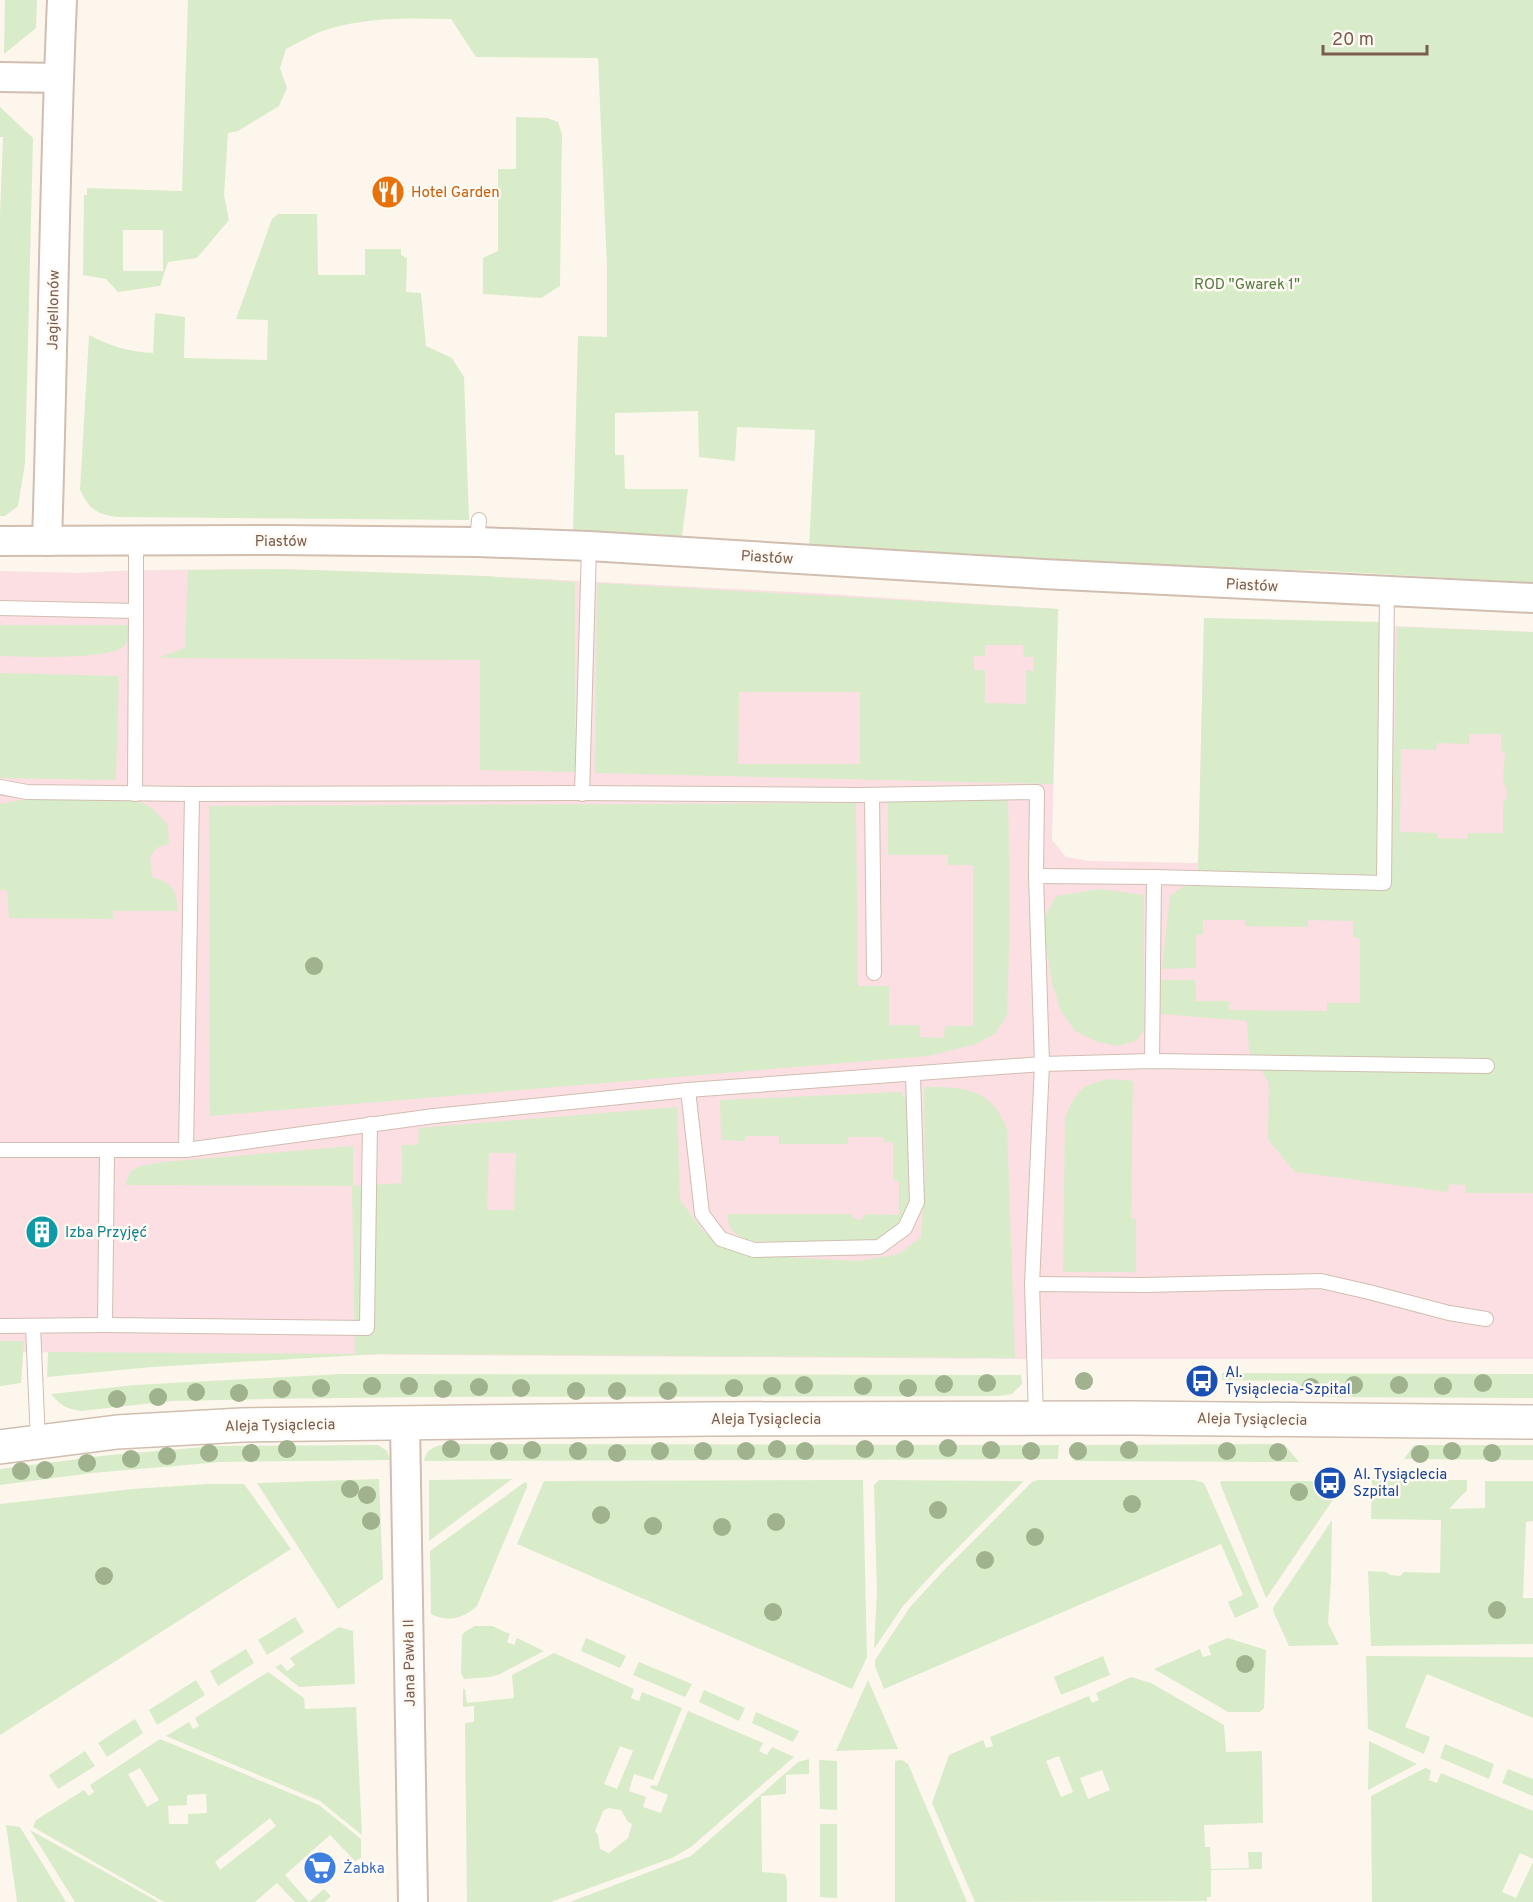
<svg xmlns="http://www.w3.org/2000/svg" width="1533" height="1902" font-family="Overpass,sans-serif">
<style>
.medical{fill:#fbdfe3}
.green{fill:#d8ecc9;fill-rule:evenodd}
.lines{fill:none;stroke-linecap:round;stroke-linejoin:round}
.service-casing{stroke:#d1beb0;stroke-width:16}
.minor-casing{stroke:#d1beb0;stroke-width:32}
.tertiary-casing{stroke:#d1beb0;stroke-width:36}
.service{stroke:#fff;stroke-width:14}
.minor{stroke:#fff;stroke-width:28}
.tertiary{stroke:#fff;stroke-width:33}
.tree{fill:#a0b28e}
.labels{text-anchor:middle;stroke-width:5;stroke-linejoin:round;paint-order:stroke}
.food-label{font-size:15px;fill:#c56008;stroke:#fffaf3;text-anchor:start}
.park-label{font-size:15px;fill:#537a41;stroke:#fffaf3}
.street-label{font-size:15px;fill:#7a5c4d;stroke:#fffaf3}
.culture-label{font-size:15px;fill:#0d838f;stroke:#fffaf3;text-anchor:start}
.transit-label{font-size:15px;fill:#164399;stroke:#fffaf3;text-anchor:start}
.shop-label{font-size:15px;fill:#366cbe;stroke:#fffaf3;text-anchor:start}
</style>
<rect width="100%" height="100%" fill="#fdf6ec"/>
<polygon class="medical" points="283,569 482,576 813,593 1058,609 1052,840 1066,857 1090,861 1198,863 1204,618 1533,632 1533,1359 1033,1359 0,1352 0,571 78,573 136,570"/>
<g class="green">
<polygon points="5,0 37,0 36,28 4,54"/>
<path d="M188 0H1533V583L1329 571 1043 562 809 547 815 430 737 427 735 461 699 457 698 411 615 413V455H624L625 489H688L682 536 573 530 578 336 607 337V267L598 58 476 57 451 19C411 18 367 17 329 29 314 33 300 42 286 49L280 68 287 88 279 106 238 131 228 133 224 195 229 220 197 258 168 262 160 286 118 292 106 279 83 275 84 195H87V188L182 191ZM123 230H163V271H123Z"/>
<polygon points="0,107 33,138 25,463 18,506 5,516 0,516 0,215 3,137 0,137"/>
<polygon points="516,117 547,118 558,122 562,134 560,286 541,298 483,294 483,258 498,251 498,169 516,169"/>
<path d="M278 214H317L318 275H365V249H401V255L407 258 406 292 421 293 426 346 452 358 464 377 469 520 117 517C96 514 90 510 80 490L89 335C110 346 129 352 153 353L155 313 185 317 184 358 267 360 268 320 236 319 272 219Z"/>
<polygon points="283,569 482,576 575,582 575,772 480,770 480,660 158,658 185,648 188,570"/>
<path d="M597 583 1058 609 1053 784 595 773ZM985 645H1023L1024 657H1034V671L1026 670V704L985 703V670H974V656H985ZM739 692H860V764H738Z"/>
<polygon points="1204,618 1383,622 1377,876 1198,872"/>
<path d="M0 625H126L130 628C129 634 129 641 124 646 111 660 21 657 0 656Z"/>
<path d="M1397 627 1533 632V1193H1466L1465 1185 1449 1184 1448 1192 1295 1172 1268 1140 1269 1083 1249 1051 1247 1021 1161 1014 1160 980H1195L1196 1001H1229V1010L1327 1011V1003H1360V938L1353 937V921L1308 920V927L1245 926V920H1203V934L1196 935V968L1162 969 1170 896 1185 885 1391 888ZM1469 734H1501V751L1505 752 1503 782 1507 790V797L1503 803V833H1468L1467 839 1438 838V833L1400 832 1401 749 1436 750 1437 743 1469 744Z"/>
<polygon points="0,673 119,676 116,780 0,778"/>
<path d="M21 800H137L153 809 168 825 169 844 158 847 150 856 152 877C174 884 176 889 178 911H113V919L9 918 7 891 0 889V804Z"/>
<polygon points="888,800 1008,800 1010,912 1007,1015 995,1034 976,1044 928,1056 210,1116 209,806 856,803 858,986 889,986 889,1025 920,1025 920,1037 944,1038 945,1026 973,1026 973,865 948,865 948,855 888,855"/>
<polygon points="1100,889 1144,895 1144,1030 1136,1041 1117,1046 1098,1042 1075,1031 1061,1011 1052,983 1042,922 1056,896"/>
<path d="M1109 1079 1133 1081 1131 1219H1136V1272H1063L1065 1118C1077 1090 1079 1086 1109 1079Z"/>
<path d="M924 1087C964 1087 992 1088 1007 1129L1015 1358 379 1354 152 1367 47 1377 48 1352 355 1354 352 1186 125 1185 131 1171 141 1166 163 1162 353 1146V1186L402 1183V1145H418L419 1128 677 1107 680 1200 704 1232 746 1255 858 1261 899 1254 921 1237 925 1174ZM489 1153H516L514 1210H487Z"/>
<path d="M901 1092 907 1101 909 1207 903 1220 877 1243 748 1241C734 1233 729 1231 727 1214H850C855 1222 862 1222 866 1214L899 1215V1181H893V1142H884V1137H848V1144H779V1136H745V1141L721 1140 720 1100Z"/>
<polygon points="0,1341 24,1341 21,1383 0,1386"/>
<polygon points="1222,1373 1533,1374 1533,1398 1313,1397 1295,1381 1222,1380"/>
<path d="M341 1374 1021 1375 1022 1384 1012 1394 999 1396 418 1397 268 1399 172 1401 81 1411C65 1408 61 1406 51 1394L135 1385Z"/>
<path d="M445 1444 1059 1445 1058 1459 424 1461C425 1450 435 1446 445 1444Z"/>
<polygon points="1284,1444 1299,1462 1074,1461 1075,1445"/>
<polygon points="378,1445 387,1451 390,1460 221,1462 92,1473 0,1485 0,1469 110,1455 215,1446"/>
<polygon points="1414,1445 1533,1445 1533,1460 1404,1459"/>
<polygon points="379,1479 383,1579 338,1609 257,1483"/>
<polygon points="512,1479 429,1541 429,1480"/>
<polygon points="1347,1479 1267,1597 1266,1598 1220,1483 1221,1481 1321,1481 1322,1490 1339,1489 1339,1480"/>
<polygon points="863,1480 867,1657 852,1689 517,1544 544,1481"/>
<polygon points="879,1480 1024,1481 936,1570 903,1606 874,1649 877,1592 874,1485"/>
<polygon points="1038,1480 1194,1480 1204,1483 1259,1607 1235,1618 1228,1602 1243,1595 1221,1544 884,1689 875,1666 875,1660 910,1607 945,1569 1032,1482"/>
<polygon points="1372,1480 1467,1480 1467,1490 1449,1509 1485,1508 1485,1481 1533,1481 1533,1521 1526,1522 1523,1598 1533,1598 1533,1644 1371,1646 1368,1571 1386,1572 1390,1575 1400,1576 1404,1572 1440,1573 1441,1520 1371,1519"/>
<path d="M525 1482 527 1483V1487L477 1606C464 1618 447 1623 431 1614L430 1551Z"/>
<polygon points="208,1484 244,1484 291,1549 0,1735 0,1504 132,1489"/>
<polygon points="1332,1520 1331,1581 1328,1623 1339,1645 1289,1646 1274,1613 1273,1608"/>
<polygon points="295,1617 304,1632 267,1655 258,1640"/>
<polygon points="475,1626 492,1626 510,1634 507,1642 514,1645 517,1638 544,1651 500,1674 490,1677 464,1679 461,1673 462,1635 466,1631"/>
<polygon points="339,1627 353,1631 355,1684 299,1687 275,1667 281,1664 287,1671 295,1665 290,1658"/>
<polygon points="586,1638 626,1656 620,1668 581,1651"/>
<polygon points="1228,1638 1266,1650 1264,1708 1260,1712 1228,1712 1154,1669 1200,1649 1203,1657 1211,1655 1208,1646"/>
<polygon points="246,1649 254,1663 218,1686 210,1671"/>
<path d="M554 1653 634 1689 631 1698 639 1701 642 1692 682 1708 653 1780 634 1774 629 1791 646 1797 643 1807 661 1813 668 1795 650 1788 651 1785 657 1786 688 1711 763 1743 759 1751 767 1755 772 1747 794 1757 691 1847 672 1858 551 1902H467L465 1723 474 1722V1706L463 1707V1689H465L467 1703 514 1698 512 1675ZM620 1746 633 1751 617 1789 604 1784ZM608 1808 621 1810 628 1822 632 1824 628 1838 609 1853 600 1849 598 1835 595 1831 603 1811Z"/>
<polygon points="1103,1656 1110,1675 1061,1695 1054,1677"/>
<polygon points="1366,1656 1533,1657 1533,1718 1427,1674 1405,1727 1430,1737 1424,1754 1368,1729"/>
<polygon points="639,1662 692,1684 685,1697 633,1675"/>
<polygon points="268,1672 304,1698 305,1709 356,1707 362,1835 320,1801 166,1736 189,1722 193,1729 199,1726 195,1718"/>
<path d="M1131 1677 1151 1683 1224 1725 1226 1752 1262 1751 1263 1823 1204 1825 1205 1847H1210L1211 1869 1249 1868 1248 1852H1262V1869L1211 1870V1897H1207V1901L975 1902 932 1803 949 1755 983 1740 986 1748 993 1746 990 1737 1089 1696 1092 1703 1099 1700 1096 1693ZM1059 1756 1073 1792 1061 1797 1046 1761ZM1102 1770 1110 1790 1088 1799 1080 1778Z"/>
<polygon points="196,1680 205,1695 157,1725 149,1710"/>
<polygon points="868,1680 898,1749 836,1751"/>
<polygon points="704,1690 745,1708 739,1721 699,1702"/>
<polygon points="756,1712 799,1731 793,1742 752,1723"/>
<polygon points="135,1719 143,1733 107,1757 98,1743"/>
<path d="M160 1739 319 1805 361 1839V1858L355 1861 330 1835 285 1875 309 1902 324 1889 331 1896 325 1902H295L277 1883 255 1902H164L33 1827 36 1820 84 1790 89 1796 94 1792 90 1785ZM140 1768 159 1800 147 1807 128 1774ZM206 1794 207 1813 188 1814V1824H169L168 1806 187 1805V1795ZM270 1818 276 1826 220 1870 215 1862Z"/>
<polygon points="1369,1741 1417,1764 1368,1790"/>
<polygon points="1445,1744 1494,1764 1489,1779 1440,1758"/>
<polygon points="85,1751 95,1766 58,1789 49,1775"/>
<polygon points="809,1759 809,1774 786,1775 786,1794 761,1796 762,1872 785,1874 787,1881 787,1902 570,1902 691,1856 798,1762"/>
<polygon points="819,1760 837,1761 837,1810 820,1809"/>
<polygon points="902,1760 908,1764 967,1902 895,1902 895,1761"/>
<polygon points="1425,1768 1431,1770 1429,1780 1437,1783 1441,1773 1533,1811 1533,1859 1520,1853 1502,1892 1516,1898 1533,1862 1533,1902 1372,1902 1371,1796"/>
<polygon points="1508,1769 1533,1779 1533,1796 1502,1783"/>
<polygon points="820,1824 837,1824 837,1898 820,1897"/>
<polygon points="6,1825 20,1827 66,1902 17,1902"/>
<polygon points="30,1830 159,1902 75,1902"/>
</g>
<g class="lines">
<g class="service-casing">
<g id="service">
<polyline points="136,541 136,611"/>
<polyline points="477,542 479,520"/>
<polyline points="0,608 136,611 135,794"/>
<polyline points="0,787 27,792 192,794 574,793 860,795 1037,792 1036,876 1042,1064 1152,1061 1487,1066"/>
<polyline points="582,794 589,546"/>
<polyline points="872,795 874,973"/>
<polyline points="1036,876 1154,877 1384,883 1387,591"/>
<polyline points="1152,1061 1154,877"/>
<polyline points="688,1090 702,1214 721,1239 754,1250 879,1247 905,1228 917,1202 913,1075"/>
<polyline points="0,1150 186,1150 434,1116 688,1090 1042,1064 1032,1284 1036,1418"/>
<polyline points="186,1150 192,794"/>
<polyline points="1032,1284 1145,1285 1321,1281 1369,1292 1449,1313 1486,1319"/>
<polyline points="105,1325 107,1151"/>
<polyline points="0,1326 105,1325 367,1328 370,1124"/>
<polyline points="33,1326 38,1441"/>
</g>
</g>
<g class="minor-casing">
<g id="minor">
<polyline points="0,77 59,78"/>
<polyline points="0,541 274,540 477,542 589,546 1043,574 1533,598"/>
<path d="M47 541C53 361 54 180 62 0"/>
<polyline points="405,1423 413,1902"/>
</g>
</g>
<g class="tertiary-casing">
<polyline id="tertiary" points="0,1447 117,1432 242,1425 709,1419 1133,1418 1533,1422"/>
</g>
<use href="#service" class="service"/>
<use href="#minor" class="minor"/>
<use href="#tertiary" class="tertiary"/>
</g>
<g class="tree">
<circle cx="314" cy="966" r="9"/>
<circle cx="1084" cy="1381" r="9"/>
<circle cx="987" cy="1383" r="9"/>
<circle cx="1483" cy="1383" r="9"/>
<circle cx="944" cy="1384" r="9"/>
<circle cx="804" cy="1385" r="9"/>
<circle cx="1354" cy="1385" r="9"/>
<circle cx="1399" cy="1385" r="9"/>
<circle cx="372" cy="1386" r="9"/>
<circle cx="409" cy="1386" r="9"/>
<circle cx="772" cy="1386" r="9"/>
<circle cx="863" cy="1386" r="9"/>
<circle cx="1443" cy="1386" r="9"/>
<circle cx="479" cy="1387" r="9"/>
<circle cx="1311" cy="1387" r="9"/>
<circle cx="321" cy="1388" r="9"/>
<circle cx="521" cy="1388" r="9"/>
<circle cx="734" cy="1388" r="9"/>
<circle cx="908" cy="1388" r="9"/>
<circle cx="282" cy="1389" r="9"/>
<circle cx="443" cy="1389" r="9"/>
<circle cx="576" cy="1391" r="9"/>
<circle cx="617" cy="1391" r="9"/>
<circle cx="668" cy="1391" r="9"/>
<circle cx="196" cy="1392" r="9"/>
<circle cx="239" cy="1393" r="9"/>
<circle cx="158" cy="1397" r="9"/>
<circle cx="117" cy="1399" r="9"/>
<circle cx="948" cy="1448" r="9"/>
<circle cx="287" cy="1449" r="9"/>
<circle cx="451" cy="1449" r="9"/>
<circle cx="777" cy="1449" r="9"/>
<circle cx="865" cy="1449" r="9"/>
<circle cx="905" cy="1449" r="9"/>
<circle cx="532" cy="1450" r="9"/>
<circle cx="991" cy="1450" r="9"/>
<circle cx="1129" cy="1450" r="9"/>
<circle cx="499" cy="1451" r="9"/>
<circle cx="578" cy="1451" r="9"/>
<circle cx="660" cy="1451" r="9"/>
<circle cx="703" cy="1451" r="9"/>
<circle cx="746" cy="1451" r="9"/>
<circle cx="805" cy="1451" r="9"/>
<circle cx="1031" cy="1451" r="9"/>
<circle cx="1078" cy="1451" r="9"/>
<circle cx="1227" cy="1451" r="9"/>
<circle cx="1452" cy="1451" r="9"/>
<circle cx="1278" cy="1452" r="9"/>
<circle cx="209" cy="1453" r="9"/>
<circle cx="251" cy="1453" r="9"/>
<circle cx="617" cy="1453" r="9"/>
<circle cx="1492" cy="1453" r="9"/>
<circle cx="1420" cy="1454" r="9"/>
<circle cx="167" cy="1456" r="9"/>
<circle cx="131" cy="1459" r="9"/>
<circle cx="87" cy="1463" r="9"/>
<circle cx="45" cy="1470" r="9"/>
<circle cx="21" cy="1471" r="9"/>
<circle cx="350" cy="1489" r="9"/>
<circle cx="1299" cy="1492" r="9"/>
<circle cx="367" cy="1495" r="9"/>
<circle cx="1132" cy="1504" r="9"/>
<circle cx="938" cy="1510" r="9"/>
<circle cx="601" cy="1515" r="9"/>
<circle cx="371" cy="1521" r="9"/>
<circle cx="776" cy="1522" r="9"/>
<circle cx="653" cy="1526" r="9"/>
<circle cx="722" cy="1527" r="9"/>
<circle cx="1035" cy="1537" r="9"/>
<circle cx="985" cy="1560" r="9"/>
<circle cx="104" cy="1576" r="9"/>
<circle cx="1497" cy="1610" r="9"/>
<circle cx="773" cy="1612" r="9"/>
<circle cx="1245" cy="1664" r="9"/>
</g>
<defs>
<g id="restaurant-disc" transform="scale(1.725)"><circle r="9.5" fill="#e8710a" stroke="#fffaf3"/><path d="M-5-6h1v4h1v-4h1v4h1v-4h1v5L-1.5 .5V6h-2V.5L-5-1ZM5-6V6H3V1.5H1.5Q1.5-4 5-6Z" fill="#fff"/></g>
<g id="building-disc" transform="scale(1.725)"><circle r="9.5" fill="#0f9aa8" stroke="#fffaf3"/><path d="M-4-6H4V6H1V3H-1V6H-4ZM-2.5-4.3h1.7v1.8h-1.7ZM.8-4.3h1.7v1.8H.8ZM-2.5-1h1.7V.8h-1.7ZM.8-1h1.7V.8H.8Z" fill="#fff"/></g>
<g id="bus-disc" transform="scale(1.725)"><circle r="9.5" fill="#1a4fb4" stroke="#fffaf3"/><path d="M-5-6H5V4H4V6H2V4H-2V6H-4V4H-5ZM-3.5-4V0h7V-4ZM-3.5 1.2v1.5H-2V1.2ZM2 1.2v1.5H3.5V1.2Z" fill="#fff"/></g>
<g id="supermarket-disc" transform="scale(1.725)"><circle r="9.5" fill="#3f7fe0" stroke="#fffaf3"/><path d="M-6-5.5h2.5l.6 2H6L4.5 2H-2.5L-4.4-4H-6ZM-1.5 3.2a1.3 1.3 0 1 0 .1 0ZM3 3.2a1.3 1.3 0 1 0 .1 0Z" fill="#fff"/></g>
</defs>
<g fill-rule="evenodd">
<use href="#restaurant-disc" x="388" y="192"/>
<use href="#building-disc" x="42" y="1232"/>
<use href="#bus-disc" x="1202" y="1381"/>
<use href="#bus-disc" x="1330" y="1483"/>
<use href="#supermarket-disc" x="320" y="1868"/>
</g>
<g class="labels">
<g class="food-label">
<text x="411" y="197">Hotel Garden</text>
</g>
<g class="park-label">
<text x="1247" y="289">ROD "Gwarek 1"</text>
</g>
<g class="street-label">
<text transform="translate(53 310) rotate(-89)" y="5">Jagiellonów</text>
<text x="281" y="546">Piastów</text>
<text transform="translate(767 557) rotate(4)" y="5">Piastów</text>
<text transform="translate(1252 585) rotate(3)" y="5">Piastów</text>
<text x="766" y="1424">Aleja Tysiąclecia</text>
<text transform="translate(1252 1419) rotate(1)" y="5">Aleja Tysiąclecia</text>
<text transform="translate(280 1425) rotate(-1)" y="5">Aleja Tysiąclecia</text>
<text transform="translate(409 1663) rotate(-91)" y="5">Jana Pawła II</text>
</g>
<g class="culture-label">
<text x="65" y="1237">Izba Przyjęć</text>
</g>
<g class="transit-label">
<text x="1225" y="1377">Al.<tspan x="1225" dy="17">Tysiąclecia-Szpital</tspan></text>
<text x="1353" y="1479">Al. Tysiąclecia<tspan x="1353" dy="17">Szpital</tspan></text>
</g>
<g class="shop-label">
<text x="343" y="1873">Żabka</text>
</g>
</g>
<path d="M1323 45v9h104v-9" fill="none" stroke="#7a5c4d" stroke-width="3"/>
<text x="1332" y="45" font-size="18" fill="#7a5c4d" stroke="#fffaf3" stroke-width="4.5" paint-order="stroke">20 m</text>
</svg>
